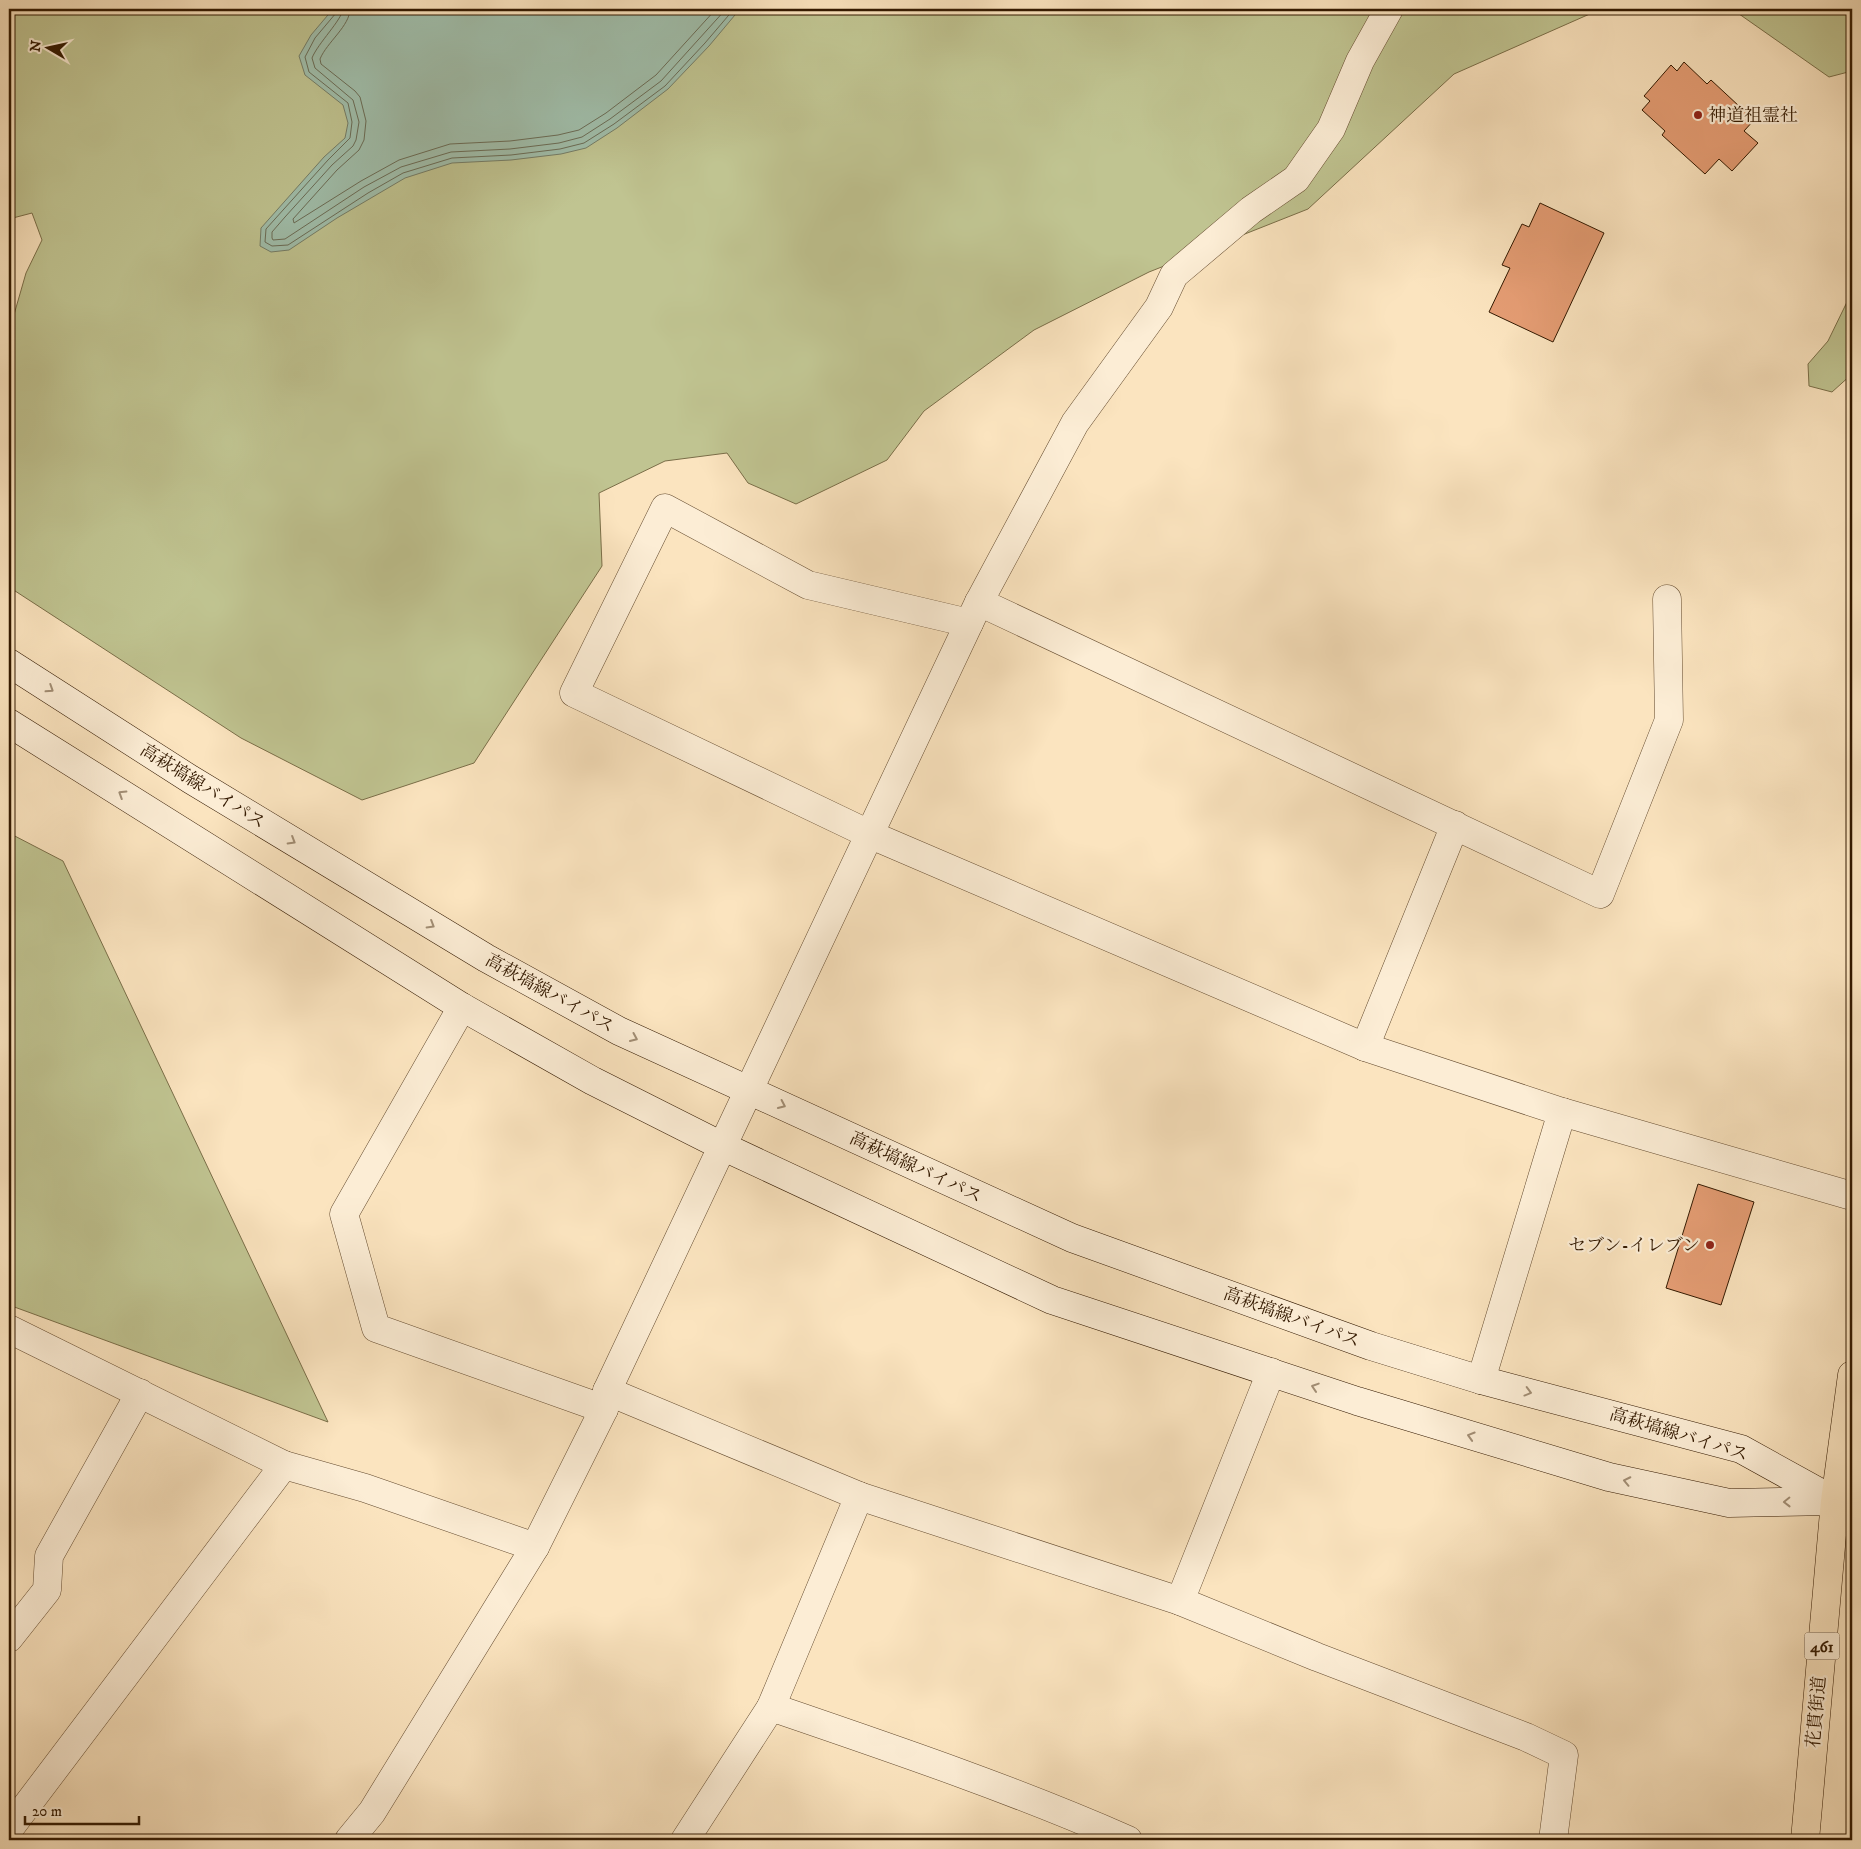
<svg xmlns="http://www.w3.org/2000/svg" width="1861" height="1849" font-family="'IM FELL DW Pica','Noto Serif JP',serif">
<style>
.green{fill:#c0c491;stroke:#7a6e48}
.water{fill:#a0bfac;stroke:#747d67}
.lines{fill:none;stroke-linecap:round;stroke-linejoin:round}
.shore{stroke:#6a6c56;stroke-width:1}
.building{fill:#e59d74;stroke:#331900}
.street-casing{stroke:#654c30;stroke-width:29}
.secondary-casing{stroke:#331900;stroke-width:29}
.highway-casing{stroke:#331900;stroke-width:29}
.street{stroke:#fcedd5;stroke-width:28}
.secondary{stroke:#fcedd5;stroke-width:28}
.highway{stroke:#fbe4bf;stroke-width:28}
.oneway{stroke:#a28e75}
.poi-dot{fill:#8f2418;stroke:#fcedd5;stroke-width:2}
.labels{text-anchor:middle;stroke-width:4.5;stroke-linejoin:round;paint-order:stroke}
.shield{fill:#fcedd5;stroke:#6f5940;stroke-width:1}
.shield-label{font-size:16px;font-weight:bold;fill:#331900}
.poi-label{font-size:18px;fill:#331900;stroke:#fcedd5;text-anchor:start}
.street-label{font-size:18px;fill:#331900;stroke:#fcedd5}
</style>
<rect width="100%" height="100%" fill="#fbe4bf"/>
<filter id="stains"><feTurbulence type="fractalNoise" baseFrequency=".004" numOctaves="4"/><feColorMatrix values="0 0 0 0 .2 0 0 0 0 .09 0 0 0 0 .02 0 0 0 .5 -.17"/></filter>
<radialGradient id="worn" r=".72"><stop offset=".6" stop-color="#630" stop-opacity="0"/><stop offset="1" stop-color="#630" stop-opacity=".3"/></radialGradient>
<g class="green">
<polygon points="9,9 1601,9 1454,74 1308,209 1149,272 1034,330 924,411 887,460 796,504 748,483 727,453 665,461 599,493 602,566 474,763 362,800 241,738 9,587 9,332 26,273 42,240 32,213 9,219"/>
<polygon points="1732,9 1852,9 1852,71 1829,77"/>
<polygon points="1852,299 1852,374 1832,392 1809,386 1808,364 1828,341 1847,302"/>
<polygon points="9,833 63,861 328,1422 9,1305"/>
</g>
<polygon class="water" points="333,9 740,9 709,46 668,89 617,128 586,148 561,154 511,160 452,163 405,178 337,218 289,250 271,252 260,246 261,228 324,157 345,138 348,123 343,105 305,75 299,56 311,35"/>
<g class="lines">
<g class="shore">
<polyline points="337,9 336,13 315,38 305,57 309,72 348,103 352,122 350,138 328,160 266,229 265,242 272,246 288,245 368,193 403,173 452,158 511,155 560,149 584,143 614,124 665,86 705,43 734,9"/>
<path d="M343 9C342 20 318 43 312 58L315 68 353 100 359 122 356 140 353 146 332 165 285 217 272 232V238L273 240 285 239 364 187 401 167 451 152 510 149 559 143 582 137 610 119 661 81 726 9"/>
<path d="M350 9C350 26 327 42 320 59L321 64 355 91 360 97 366 121 364 140 359 150 337 170 293 219 294 223 361 181 399 160 450 144 510 141 558 135 579 130 606 113 656 75 716 9"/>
</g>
</g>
<g class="building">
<polygon points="1684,62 1707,84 1711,80 1754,120 1744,131 1758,143 1732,171 1719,159 1705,174 1662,135 1665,131 1642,110 1650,101 1644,96 1671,65 1677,71"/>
<polygon points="1540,203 1604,233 1553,342 1489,312 1510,268 1502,265 1522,224 1529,227"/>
<polygon points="1698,1184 1754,1202 1721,1305 1666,1288"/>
</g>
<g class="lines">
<g class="street-casing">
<g id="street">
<polyline points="979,602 1600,894 1669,720 1667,599"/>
<polyline points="969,623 808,585 665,508 574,693 871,835 1365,1047 1562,1112 1852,1196"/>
<polyline points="462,1007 344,1214 376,1328 604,1409"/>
<polyline points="1365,1047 1455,825"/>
<polyline points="9,1329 284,1465"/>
<polyline points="1481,1380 1562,1112"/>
<polyline points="607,1391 859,1496 1180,1601 1317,1657 1526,1737 1564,1755 1553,1840"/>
<polyline points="1180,1601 1271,1372"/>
<polyline points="9,1638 47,1590 49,1556 140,1393"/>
<polyline points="771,1707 859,1496"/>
<polyline points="9,1829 284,1465 365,1488 535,1547"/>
<polyline points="349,1840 372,1812 535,1547 604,1409 607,1391 979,602 1075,423 1159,307 1174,275 1251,210 1296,179 1331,129 1360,61 1389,9"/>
<path d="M685 1840 771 1707C891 1748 1012 1789 1128 1840"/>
</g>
</g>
<g class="secondary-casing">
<g id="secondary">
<polyline points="9,663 190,779 486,958 619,1031 1072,1238 1371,1346 1481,1380 1741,1449 1835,1501"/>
<polyline points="9,723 462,1007 593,1081 722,1146 1052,1300 1357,1401 1609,1477 1729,1503 1834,1501"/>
</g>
</g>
<g class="highway-casing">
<polyline id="highway" points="1805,1840 1835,1501 1852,1375"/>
</g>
<use href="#street" class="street"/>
<use href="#secondary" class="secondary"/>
<use href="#highway" class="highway"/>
</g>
<defs><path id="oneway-chevron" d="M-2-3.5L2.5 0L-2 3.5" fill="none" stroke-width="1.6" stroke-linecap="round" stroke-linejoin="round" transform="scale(1.25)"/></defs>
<g class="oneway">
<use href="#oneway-chevron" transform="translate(50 689) rotate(33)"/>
<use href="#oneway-chevron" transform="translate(122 794) rotate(-148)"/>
<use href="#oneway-chevron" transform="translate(292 841) rotate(31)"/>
<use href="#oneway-chevron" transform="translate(431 925) rotate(31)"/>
<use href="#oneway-chevron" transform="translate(634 1038) rotate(24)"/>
<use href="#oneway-chevron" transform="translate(782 1105) rotate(25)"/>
<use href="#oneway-chevron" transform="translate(1315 1387) rotate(-162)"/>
<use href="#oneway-chevron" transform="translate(1528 1392) rotate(15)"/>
<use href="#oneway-chevron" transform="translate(1471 1436) rotate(-163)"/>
<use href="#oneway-chevron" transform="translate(1627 1481) rotate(-168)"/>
<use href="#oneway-chevron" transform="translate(1787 1502) rotate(179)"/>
</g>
<g class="poi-dot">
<circle cx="1698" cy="115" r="5"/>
<circle cx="1710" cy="1245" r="5"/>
</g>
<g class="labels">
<rect class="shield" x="1804.5" y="1632.5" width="35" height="27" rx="4"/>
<g class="shield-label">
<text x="1822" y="1652">461</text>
</g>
<g class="poi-label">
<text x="1708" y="121">神道祖霊社</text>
<text x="1700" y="1251" text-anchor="end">セブン-イレブン</text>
</g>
<g class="street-label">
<text transform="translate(203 786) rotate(32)" y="6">高萩塙線バイパス</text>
<text transform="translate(550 993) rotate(29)" y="6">高萩塙線バイパス</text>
<text transform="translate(916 1167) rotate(25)" y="6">高萩塙線バイパス</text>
<text transform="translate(1292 1317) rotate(20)" y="6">高萩塙線バイパス</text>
<text transform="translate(1679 1434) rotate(17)" y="6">高萩塙線バイパス</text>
<text transform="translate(1816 1712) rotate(-85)" y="6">花貫街道</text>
</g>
</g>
<rect width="1861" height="1849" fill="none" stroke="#fbe4bf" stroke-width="30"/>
<rect x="10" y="10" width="1841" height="1829" fill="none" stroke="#331900" stroke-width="2.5"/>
<rect x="15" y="15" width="1831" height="1819" fill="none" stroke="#331900"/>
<g transform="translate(48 48) rotate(279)" stroke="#fcedd5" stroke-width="4" paint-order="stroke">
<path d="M0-4L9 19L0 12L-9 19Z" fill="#331900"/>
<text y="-8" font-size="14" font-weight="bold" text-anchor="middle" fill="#331900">N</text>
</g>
<path d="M25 1816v8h114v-8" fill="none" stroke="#331900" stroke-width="2.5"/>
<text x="32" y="1816" font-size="15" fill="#331900" stroke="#fcedd5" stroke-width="4" paint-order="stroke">20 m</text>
<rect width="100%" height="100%" filter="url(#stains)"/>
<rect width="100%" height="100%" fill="url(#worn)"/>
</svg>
